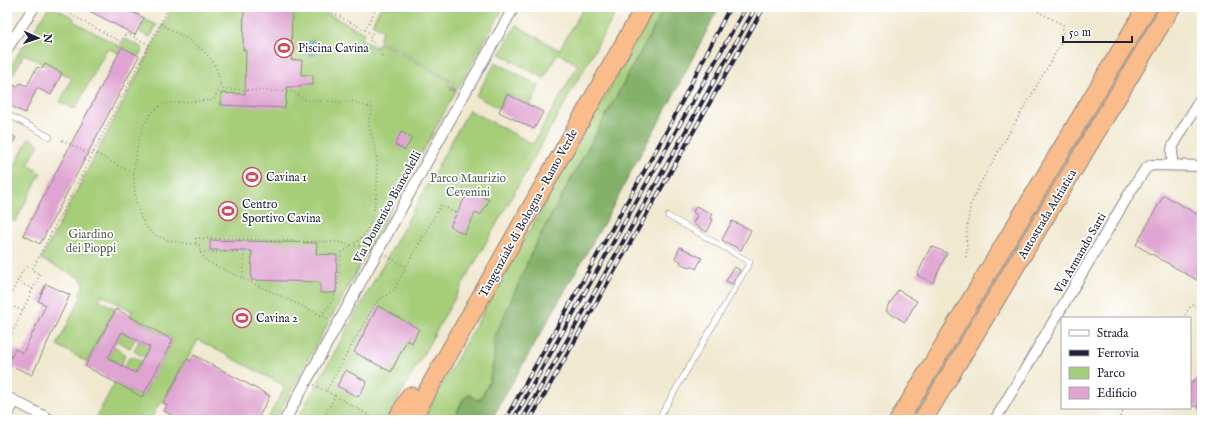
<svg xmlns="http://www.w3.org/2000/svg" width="1209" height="427" font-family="'IM FELL English',serif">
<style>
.green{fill:#a6ce79;stroke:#64785a}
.forest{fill:#84b169;stroke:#536a52}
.water{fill:#69bbe4;stroke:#466e90}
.building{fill:#dfa4d2;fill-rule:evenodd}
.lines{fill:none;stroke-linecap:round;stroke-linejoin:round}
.lane-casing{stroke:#898585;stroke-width:6}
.street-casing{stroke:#898585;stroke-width:12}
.highway-casing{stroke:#898585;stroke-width:20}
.path{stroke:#898585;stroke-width:1.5;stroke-dasharray:1 3;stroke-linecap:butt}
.lane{stroke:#fff;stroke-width:5}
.street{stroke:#fff;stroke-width:10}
.highway{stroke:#f9bc8a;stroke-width:18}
.rail-casing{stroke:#22223b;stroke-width:4}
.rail{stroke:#fff;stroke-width:2.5;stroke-dasharray:8;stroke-linecap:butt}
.labels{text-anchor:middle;stroke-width:3.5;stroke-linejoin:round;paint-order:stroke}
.poi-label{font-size:12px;fill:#22223b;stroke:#fff;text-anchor:start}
.park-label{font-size:12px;fill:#505e51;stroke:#fff}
.street-label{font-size:12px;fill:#22223b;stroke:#fff}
</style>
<rect width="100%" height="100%" fill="#fff"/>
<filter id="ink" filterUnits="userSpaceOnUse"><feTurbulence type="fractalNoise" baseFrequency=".025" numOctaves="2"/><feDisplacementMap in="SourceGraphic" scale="8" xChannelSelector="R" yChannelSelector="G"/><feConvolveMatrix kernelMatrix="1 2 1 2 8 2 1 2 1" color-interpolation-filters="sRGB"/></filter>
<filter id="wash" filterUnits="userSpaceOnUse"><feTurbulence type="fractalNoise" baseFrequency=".012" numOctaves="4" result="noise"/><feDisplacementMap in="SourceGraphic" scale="16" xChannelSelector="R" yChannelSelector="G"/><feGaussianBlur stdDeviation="0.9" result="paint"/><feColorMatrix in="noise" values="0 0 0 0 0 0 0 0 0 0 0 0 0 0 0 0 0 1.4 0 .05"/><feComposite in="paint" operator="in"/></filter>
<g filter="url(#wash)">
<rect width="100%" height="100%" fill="#f0e8cf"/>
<g class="green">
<polygon points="49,7 53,7 74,18 73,21 121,47 125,39 143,48 139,56 122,48 118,53 110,49 107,49 75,109 60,102 72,78 24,54 13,75 7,71"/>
<polygon points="123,7 141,7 137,14"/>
<path d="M173 7H315L364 33 361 39 376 48 380 42 451 82 449 87 456 91 275 420H267L284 389 283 385 198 340 163 403 160 402 150 420H95L115 382 142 397 173 340 130 316 132 311 102 295 99 300 116 309 87 362 57 345 81 297 79 295C82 289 86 284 80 278L41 259Z"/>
<polygon points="381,7 504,7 457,90 451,87 454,82 379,39 383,30 372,24"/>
<polygon points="579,7 619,7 386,420 297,420 469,110 533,144 578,65 558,53 544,78 500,54 516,25 559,50 583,9"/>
<polygon points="656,7 665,7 535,245 495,339 494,360 489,382 480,400 463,398 456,415 452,420 422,420"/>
<polygon points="146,20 157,25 150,37 141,33 140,31"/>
<polygon points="496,62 539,86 530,106 507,94 500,109 476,96"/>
<polygon points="29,138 39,144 28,165 41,173 15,222 7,218 7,181"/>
<polygon points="122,332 135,339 130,348 117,341"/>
<polygon points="139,341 150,347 144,357 134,351"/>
<polygon points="114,346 124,353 124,358 121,365 108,358"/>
<polygon points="133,357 142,361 135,373 124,367 129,358"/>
</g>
<path class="forest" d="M665 7H719L670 102 635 164 610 212 491 420H452C459 412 460 401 469 394L477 400H480L489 382 494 360V339L535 245Z"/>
<circle class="water" cx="312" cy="48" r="7"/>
<g id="blocks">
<g class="building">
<polygon points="82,7 123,7 144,18 135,35"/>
<polygon points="244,7 292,7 291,60 302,60 301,75 313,75 313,85 301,85 301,87 287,87 285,108 221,105 221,93 245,94 246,50 243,50"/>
<polygon points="122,47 139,56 40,244 23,235"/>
<polygon points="45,64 62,73 51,95 37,88 25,113 7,104 7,95 12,85 18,87 20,83 27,86 37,67 42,69"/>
<polygon points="507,94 543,112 534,129 499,112"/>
<polygon points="7,132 16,138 7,151"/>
<polygon points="401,132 412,138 405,150 395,145"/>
<polygon points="469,190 489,200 481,215 476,212 464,234 450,226"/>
<polygon points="1164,195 1202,217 1202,283 1136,245"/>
<polygon points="696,206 712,214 710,219 713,220 707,232 693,224 697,215 693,212"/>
<polygon points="732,221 751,230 741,250 722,240"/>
<polygon points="210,240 317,243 316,254 337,255 336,293 320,293 320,283 317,282 251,280 252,251 210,250"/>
<polygon points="931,246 947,253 933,283 917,275"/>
<polygon points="680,247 702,258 696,269 691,266 690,268 680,263 681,261 675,258"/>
<polygon points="734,267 740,270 732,284 726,281"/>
<polygon points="46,284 70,295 32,375 8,364 15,349 23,353 46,305 38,301"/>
<polygon points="898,290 917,301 905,322 886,311"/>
<polygon points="378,306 419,329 412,343 407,340 391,372 354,352"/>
<path d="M116 309 173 340 142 397 85 366ZM122 332 150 347 135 373 108 358Z"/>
<polygon points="194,355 270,396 257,420 181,420 164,411 167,405 163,403 173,386 187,359 191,361"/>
<polygon points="346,370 367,382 358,397 337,386"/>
<polygon points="1202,377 1202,416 1197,405 1194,407 1190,399 1190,383"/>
</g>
</g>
</g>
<g filter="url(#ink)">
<use href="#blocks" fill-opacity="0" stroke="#898585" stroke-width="1"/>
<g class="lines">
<g class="lane-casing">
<g id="lane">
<polyline points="7,114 50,137"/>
<polyline points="658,420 750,262 668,216"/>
</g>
</g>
<g class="street-casing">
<g id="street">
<polyline points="7,49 34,7"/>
<polyline points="1172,165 1172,150 1173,146 1202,96"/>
<polyline points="7,397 51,420"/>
<polyline points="7,416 15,401"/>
<polyline points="285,420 462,98 514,7"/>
<polyline points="995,420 1132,189 1146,168 1152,165 1202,166"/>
</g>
</g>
<g class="highway-casing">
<g id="highway">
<polyline points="397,420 410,396"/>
<polyline points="411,420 645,7"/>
<polyline points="899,420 1147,7"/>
<polyline points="923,420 1171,7"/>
</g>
</g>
<g class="path">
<polyline points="57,7 121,42 126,33 150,45"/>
<path d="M322 7 372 34 369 40C377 45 380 47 382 57"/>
<path d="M161 24C187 40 221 52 220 89L294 92 303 99 307 100 341 102 352 101 373 109C371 112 369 117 369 121 368 128 374 140 375 148 380 171 378 224 359 240 357 242 353 243 351 245L338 242 196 238V244"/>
<polyline points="365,30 377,7"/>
<polyline points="368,107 372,101"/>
<polyline points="62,140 91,155"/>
<path d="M93 152 127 170 134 172C134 193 136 225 157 236 170 242 185 243 199 245L200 252 206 261 329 319"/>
<path d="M134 172C136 149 141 110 168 103L213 100 220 89"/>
<polyline points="200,252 244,252 243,278"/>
<polyline points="387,256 406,267 441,205 456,213"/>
<polyline points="966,257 967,248 966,237 970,206 981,182 1062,42 1063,25 1030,7"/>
<polyline points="17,281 33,289"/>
<polyline points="7,303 25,266 31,269"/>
<polyline points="7,304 23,311"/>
<path d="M320 315C340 298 338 281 340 257L342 253 351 245 368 247"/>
<path d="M1183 318C1188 311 1192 300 1202 306"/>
<polyline points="7,326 14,330"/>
<polyline points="7,344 40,274 32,270 169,7"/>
<polyline points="314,385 326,391"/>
<polyline points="335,396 372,417"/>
<polyline points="60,415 70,420"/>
<polyline points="322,420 335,396 326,391 376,302 394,290 406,267"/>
<polyline points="1118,420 1125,408"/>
</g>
<use href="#lane" class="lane"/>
<use href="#street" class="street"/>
<use href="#highway" class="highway"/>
<g class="rail-casing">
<g id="rail">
<polyline points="505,420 669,127 730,7"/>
<polyline points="513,420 746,7"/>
<polyline points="522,420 756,7"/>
<polyline points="530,420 764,7"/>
</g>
</g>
<use href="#rail" class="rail"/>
</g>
</g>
<defs>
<g id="stadium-ring" transform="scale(1)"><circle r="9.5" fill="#fff" stroke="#d1495b" stroke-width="1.5"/><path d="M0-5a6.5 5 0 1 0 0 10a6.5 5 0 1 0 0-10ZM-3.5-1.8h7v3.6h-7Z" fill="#d1495b"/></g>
</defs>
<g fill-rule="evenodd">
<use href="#stadium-ring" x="284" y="48"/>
<use href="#stadium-ring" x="252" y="177"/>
<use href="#stadium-ring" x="228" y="211"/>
<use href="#stadium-ring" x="242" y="318"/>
</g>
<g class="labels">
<g class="poi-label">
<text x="298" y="52">Piscina Cavina</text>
<text x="266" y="181">Cavina 1</text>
<text x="242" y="208">Centro<tspan x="242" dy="14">Sportivo Cavina</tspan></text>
<text x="256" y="322">Cavina 2</text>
</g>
<g class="park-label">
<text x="468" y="182">Parco Maurizio<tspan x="468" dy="14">Cevenini</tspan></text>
<text x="91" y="238">Giardino<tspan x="91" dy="14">dei Pioppi</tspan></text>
</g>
<g class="street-label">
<text transform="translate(387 207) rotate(-61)" y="4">Via Domenico Biancolelli</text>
<text transform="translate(528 213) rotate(-61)" y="4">Tangenziale di Bologna - Ramo Verde</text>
<text transform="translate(1047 214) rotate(-59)" y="4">Autostrada Adriatica</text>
<text transform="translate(1080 253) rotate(-60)" y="4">Via Armando Sarti</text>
</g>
</g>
<rect width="1209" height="427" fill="none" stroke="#fff" stroke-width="24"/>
<rect x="1061" y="317" width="130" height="92" fill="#ffffff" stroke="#a7a7b1"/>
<rect x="1069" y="330" width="20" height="6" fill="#ffffff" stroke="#a7a7b1"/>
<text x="1097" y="337" font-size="12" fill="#22223b">Strada</text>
<rect x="1069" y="350" width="20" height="6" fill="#22223b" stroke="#a7a7b1"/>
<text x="1097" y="357" font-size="12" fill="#22223b">Ferrovia</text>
<rect x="1069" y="367" width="20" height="12" fill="#a6ce79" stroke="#a7a7b1"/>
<text x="1097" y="377" font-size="12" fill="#22223b">Parco</text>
<rect x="1069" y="387" width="20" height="12" fill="#dfa4d2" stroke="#a7a7b1"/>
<text x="1097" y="397" font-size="12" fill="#22223b">Edificio</text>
<g transform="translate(38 38) rotate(93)" stroke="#ffffff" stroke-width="3" paint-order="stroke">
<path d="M0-3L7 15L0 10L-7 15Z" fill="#22223b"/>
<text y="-6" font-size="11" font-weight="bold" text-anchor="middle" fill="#22223b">N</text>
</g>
<path d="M1063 36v6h69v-6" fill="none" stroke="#22223b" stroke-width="2"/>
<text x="1069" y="36" font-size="12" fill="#22223b" stroke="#ffffff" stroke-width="3" paint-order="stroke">50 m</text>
</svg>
